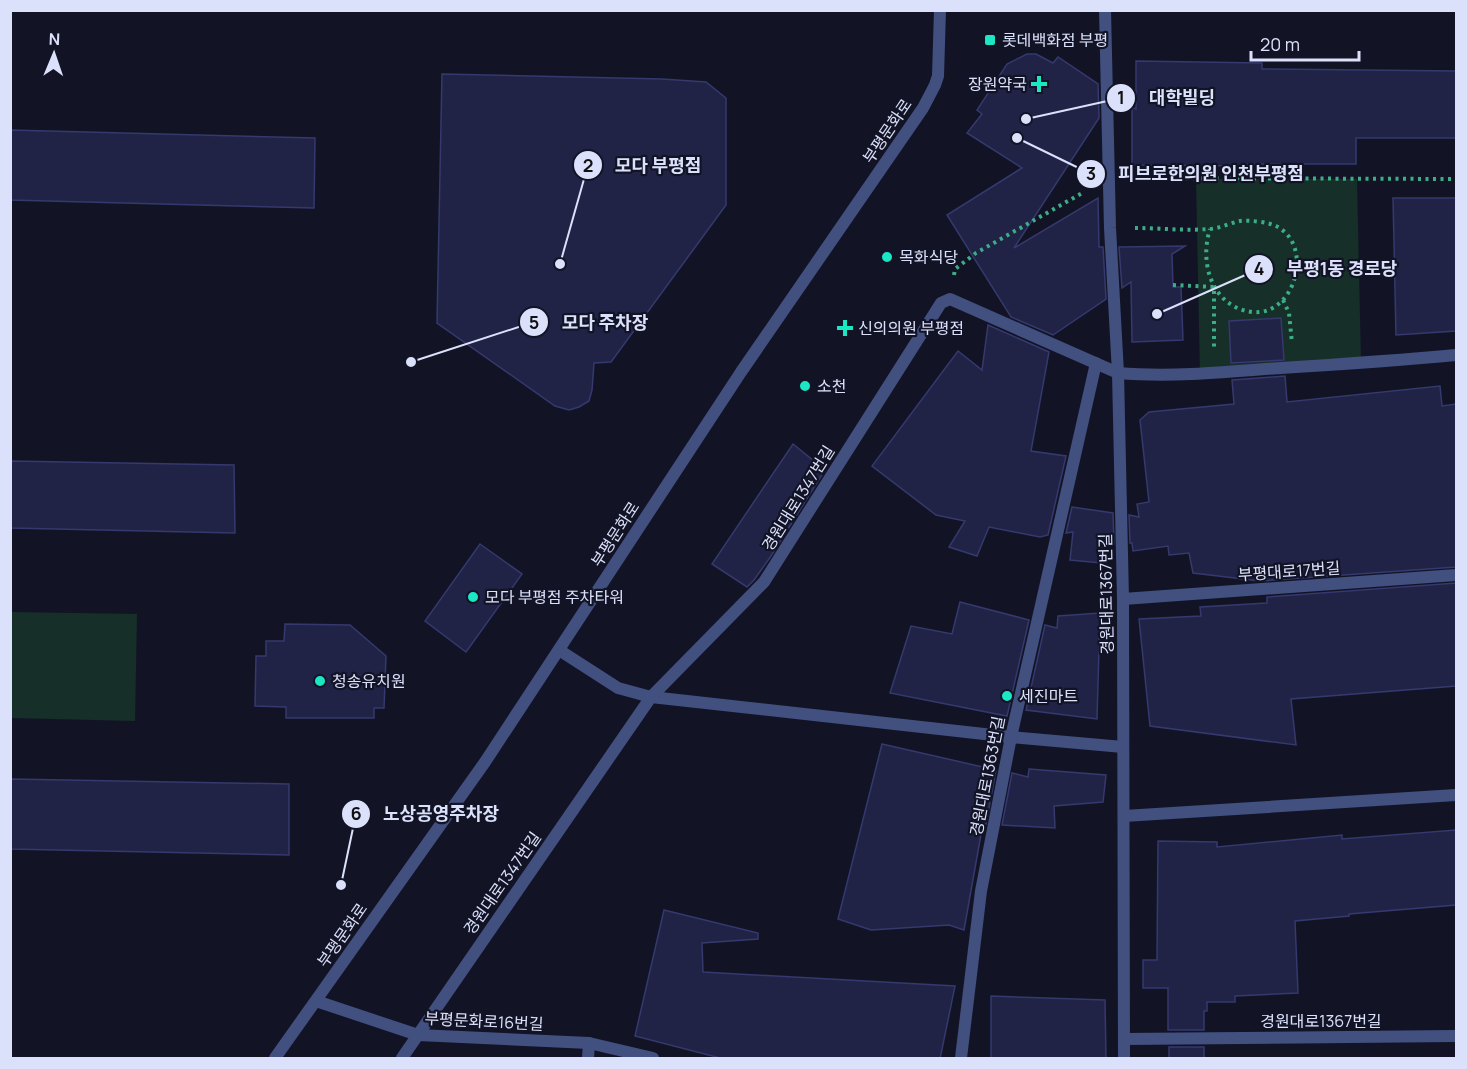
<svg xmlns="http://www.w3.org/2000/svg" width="1467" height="1069" font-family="Manrope,'Noto Sans KR',sans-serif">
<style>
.green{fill:#162f28}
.building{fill:#202345;stroke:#35396e;stroke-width:1.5}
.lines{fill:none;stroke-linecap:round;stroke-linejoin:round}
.path{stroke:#3dad88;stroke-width:4;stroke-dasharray:3 4.5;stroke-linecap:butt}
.service{stroke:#425080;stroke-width:12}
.tertiary{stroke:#425080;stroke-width:12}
.poi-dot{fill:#1be7c5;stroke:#121426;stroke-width:2}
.labels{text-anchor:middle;stroke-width:4.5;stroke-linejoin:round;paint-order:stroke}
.poi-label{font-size:16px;fill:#dbe0fb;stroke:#121426;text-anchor:start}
.street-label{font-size:16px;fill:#dbe0fb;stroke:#121426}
.leader{fill:none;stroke:#dbe0fb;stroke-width:2}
.callout-dot{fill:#dbe0fb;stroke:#121426;stroke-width:2}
.mark-label{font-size:18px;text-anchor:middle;font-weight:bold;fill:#111}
.callout-label{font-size:18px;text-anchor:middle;font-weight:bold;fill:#dbe0fb;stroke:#121426;stroke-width:4.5;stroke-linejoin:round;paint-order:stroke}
</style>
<rect width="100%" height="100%" fill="#121426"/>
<g class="green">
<polygon points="1196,179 1357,179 1361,363 1200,374"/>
<polygon points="11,612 137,614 135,721 11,718"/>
</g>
<g class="building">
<polygon points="1027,54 1036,54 1053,63 1058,57 1098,84 1099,118 1014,248 1098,198 1099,247 1103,247 1106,299 1053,335 1011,317 947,215 1022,168 967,133 982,114 977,110 1007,64"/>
<polygon points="1136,61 1262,63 1262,69 1456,71 1456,138 1356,138 1356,164 1248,164 1248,166 1132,165 1132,107 1136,109"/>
<polygon points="442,74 662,79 706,82 726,98 726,205 611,362 594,363 592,390 589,401 579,407 569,410 555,406 437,323"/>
<polygon points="10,130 315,138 314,208 10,200"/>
<polygon points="1393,198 1456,198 1456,331 1396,335"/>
<polygon points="1185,246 1172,254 1173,287 1181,287 1183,340 1132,342 1131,282 1122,288 1119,247"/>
<polygon points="1281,318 1284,360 1231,363 1229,321"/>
<polygon points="988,325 1049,352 1031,451 1066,456 1048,535 1040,537 989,527 977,556 949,547 965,521 936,515 872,466 958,351 982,370"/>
<polygon points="1285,376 1287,402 1440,386 1442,406 1456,404 1456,567 1260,581 1193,573 1189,553 1169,555 1168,546 1133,551 1132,543 1130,543 1129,515 1139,517 1137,504 1149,502 1140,420 1149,412 1234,404 1232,380"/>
<polygon points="793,444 825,470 771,556 754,580 747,587 712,564"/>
<polygon points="10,461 234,465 235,533 10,528"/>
<polygon points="1072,507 1113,513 1114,544 1102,544 1101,563 1070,560 1073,532 1066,533"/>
<polygon points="480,544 522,574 466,652 425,621"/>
<polygon points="1456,583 1456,686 1291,699 1296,745 1150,726 1139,619 1201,616 1200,607 1267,603 1267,597"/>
<polygon points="960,602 1029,620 1007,716 890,693 911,626 952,634"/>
<polygon points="1100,613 1097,719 1026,710 1045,625 1057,628 1058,616"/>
<polygon points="285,624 350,625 386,656 384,708 374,708 374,718 286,718 286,707 255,706 256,656 266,656 266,641 284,641"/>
<polygon points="882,744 996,770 986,824 983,823 964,930 949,925 871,930 838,919"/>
<polygon points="1029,769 1106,775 1103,802 1054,806 1055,828 1002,825 1012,773 1028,777"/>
<polygon points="10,779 289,784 289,855 10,849"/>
<polygon points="1456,830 1456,905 1349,914 1349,916 1295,921 1298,993 1235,996 1235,1002 1207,1002 1207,1011 1204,1011 1204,1030 1168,1030 1168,988 1143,988 1143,960 1157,960 1158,841 1217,842 1217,847 1342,835 1342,839"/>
<polygon points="664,910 758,933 758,939 702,943 703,972 955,986 940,1059 724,1059 635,1036"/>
<polygon points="991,996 1105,1000 1106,1059 991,1059"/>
<rect x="1169" y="1047" width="35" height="12"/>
</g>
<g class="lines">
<g class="path">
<polyline points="1133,178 1456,179"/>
<path d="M1135 228C1159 228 1184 231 1208 229 1219 229 1229 223 1240 221 1249 220 1268 222 1276 226 1315 245 1295 317 1252 312 1212 307 1199 263 1210 229"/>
<polyline points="954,275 955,269 976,253 1084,192"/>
<polyline points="1173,285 1214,287 1214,348"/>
<polyline points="1283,300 1289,313 1292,343"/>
</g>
<g class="service">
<polyline points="1105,10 1110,228 1118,373 1123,599 1124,1058"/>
<polyline points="1123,599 1456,575"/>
<polyline points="559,650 618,688 651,697 1011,737 1123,747"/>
<polyline points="1124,816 1456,795"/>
<polyline points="316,1001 418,1035 589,1043 653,1058"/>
<polyline points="1124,1039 1456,1036"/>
<path d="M402 1058 651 697 764 582 941 303 950 299 1118 373C1167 377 1216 373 1265 369 1329 365 1393 361 1456 355"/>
<polyline points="588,1058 589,1043"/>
<polyline points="961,1058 981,891 1011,737 1096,363"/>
</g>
<polyline class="tertiary" points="275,1058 485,762 741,372 923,108 935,85 938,76 940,10"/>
</g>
<g class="poi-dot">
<rect x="984" y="34" width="12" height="12" rx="3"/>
<path d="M1036 75h6v6h6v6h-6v6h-6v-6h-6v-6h6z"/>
<circle cx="887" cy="257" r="6"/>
<path d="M842 319h6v6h6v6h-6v6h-6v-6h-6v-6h6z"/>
<circle cx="805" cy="386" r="6"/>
<circle cx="473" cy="597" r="6"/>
<circle cx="320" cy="681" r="6"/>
<circle cx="1007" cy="696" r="6"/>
</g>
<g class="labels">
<g class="poi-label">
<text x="1002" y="46">롯데백화점 부평</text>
<text x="1027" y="90" text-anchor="end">장원약국</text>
<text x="899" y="263">목화식당</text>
<text x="858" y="334">신의의원 부평점</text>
<text x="817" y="392">소천</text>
<text x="485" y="603">모다 부평점 주차타워</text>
<text x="332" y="687">청송유치원</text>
<text x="1019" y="702">세진마트</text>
</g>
<g class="street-label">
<text transform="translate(887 131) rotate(-56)" y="6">부평문화로</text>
<text transform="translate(798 498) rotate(-58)" y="6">경원대로1347번길</text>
<text transform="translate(615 534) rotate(-57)" y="6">부평문화로</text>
<text transform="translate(1289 571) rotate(-4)" y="6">부평대로17번길</text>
<text transform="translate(1106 594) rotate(-91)" y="6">경원대로1367번길</text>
<text transform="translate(987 776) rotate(-79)" y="6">경원대로1363번길</text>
<text transform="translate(502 883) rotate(-55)" y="6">경원대로1347번길</text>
<text transform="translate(342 935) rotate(-55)" y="6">부평문화로</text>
<text transform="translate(484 1021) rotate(3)" y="6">부평문화로16번길</text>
<text x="1321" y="1027">경원대로1367번길</text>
</g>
</g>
<path class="leader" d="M1026 119L1121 98M560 264L588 165M1017 138L1091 174M1157 314L1259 269M411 362L534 322M341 885L356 814"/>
<g class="callout-dot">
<circle cx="1026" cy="119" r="6"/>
<circle cx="560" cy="264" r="6"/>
<circle cx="1017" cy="138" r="6"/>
<circle cx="1157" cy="314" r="6"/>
<circle cx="411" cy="362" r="6"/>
<circle cx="341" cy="885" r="6"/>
<circle cx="1121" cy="98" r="15"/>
<circle cx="588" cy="165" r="15"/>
<circle cx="1091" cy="174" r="15"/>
<circle cx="1259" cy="269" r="15"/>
<circle cx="534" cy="322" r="15"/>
<circle cx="356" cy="814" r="15"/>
</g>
<g class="mark-label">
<text x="1121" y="104">1</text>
<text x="588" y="172">2</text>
<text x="1091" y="180">3</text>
<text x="1259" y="275">4</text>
<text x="534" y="329">5</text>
<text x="356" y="820">6</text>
</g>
<g class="callout-label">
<text x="1182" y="104">대학빌딩</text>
<text x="658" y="172">모다 부평점</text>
<text x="1211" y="180">피브로한의원 인천부평점</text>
<text x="1342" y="275">부평1동 경로당</text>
<text x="605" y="329">모다 주차장</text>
<text x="441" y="820">노상공영주차장</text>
</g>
<rect width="1467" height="1069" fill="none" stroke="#dbe0fb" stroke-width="24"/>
<g transform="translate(54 54) rotate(2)" stroke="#121426" stroke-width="4.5" paint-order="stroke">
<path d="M0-4.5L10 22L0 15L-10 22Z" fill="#dbe0fb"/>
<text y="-9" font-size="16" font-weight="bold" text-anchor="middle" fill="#dbe0fb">N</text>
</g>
<path d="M1251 51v9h108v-9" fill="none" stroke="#dbe0fb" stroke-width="3"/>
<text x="1260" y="51" font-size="18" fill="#dbe0fb" stroke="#121426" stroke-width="4.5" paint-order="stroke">20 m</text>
</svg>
